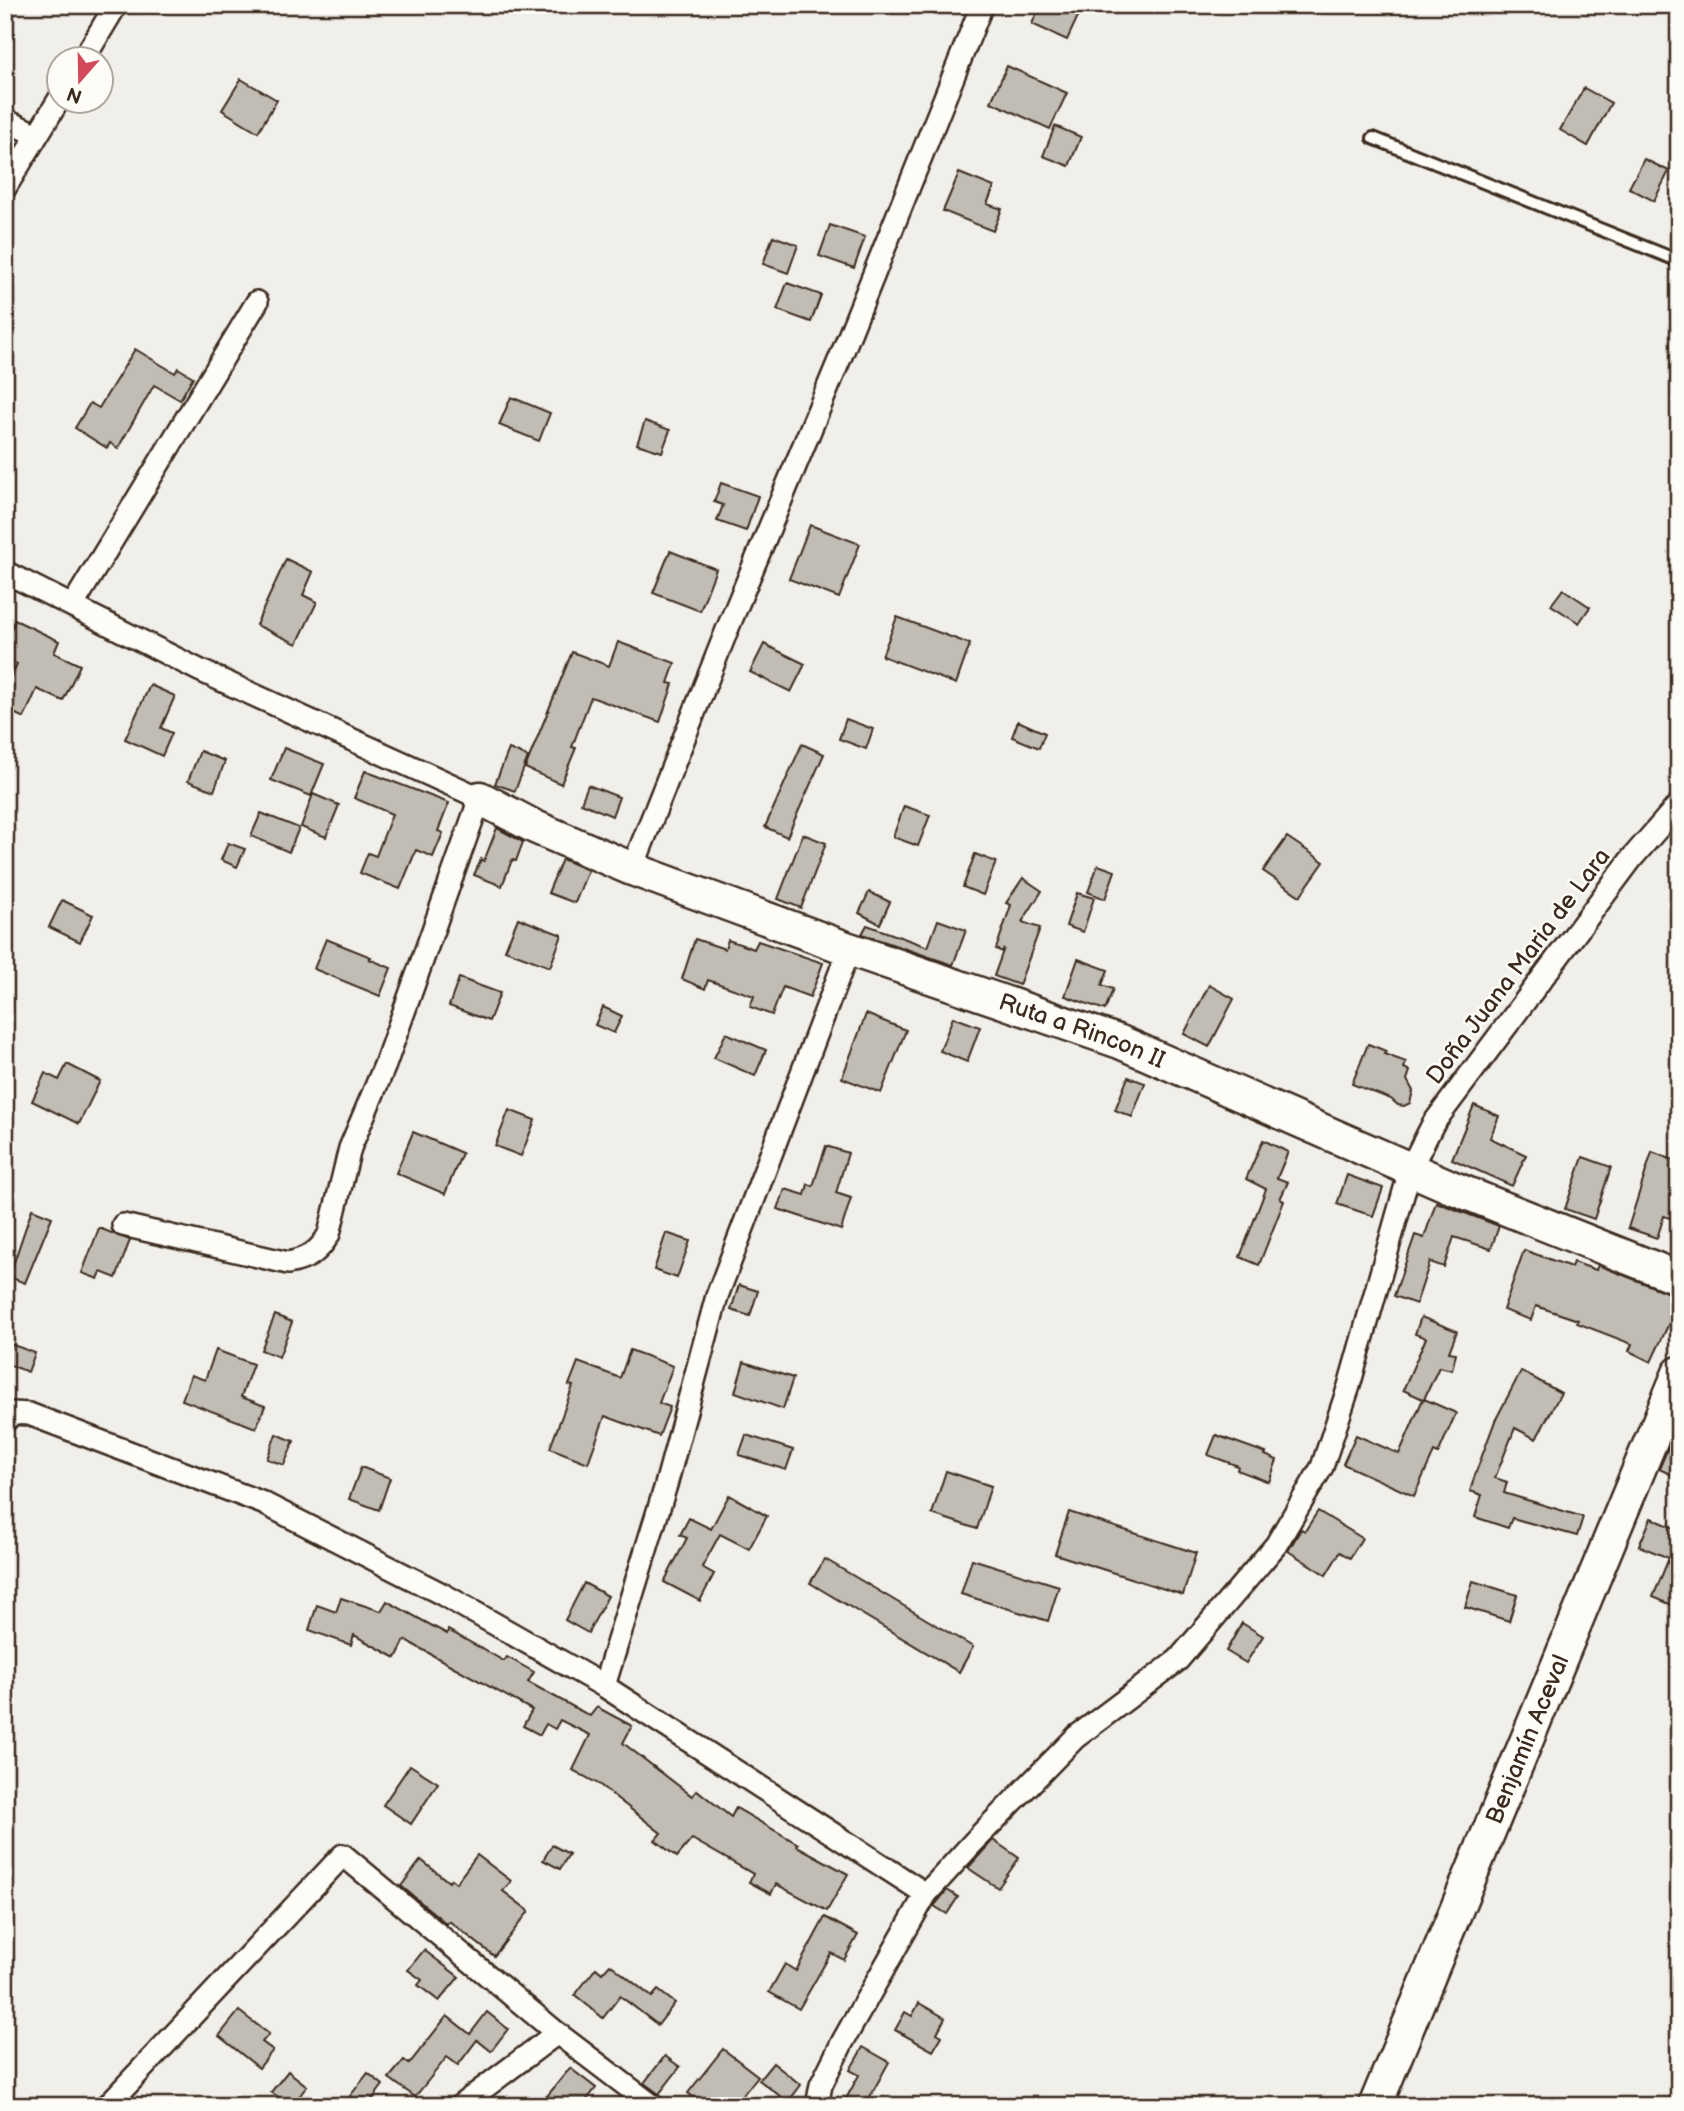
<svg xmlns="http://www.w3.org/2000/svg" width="1684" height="2111" font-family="'Balsamiq Sans',sans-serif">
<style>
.building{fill:#c1bcb4;stroke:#3b2a1e;stroke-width:2}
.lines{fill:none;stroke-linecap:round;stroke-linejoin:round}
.lane-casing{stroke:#3b2a1e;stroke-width:16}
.street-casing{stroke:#3b2a1e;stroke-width:26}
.secondary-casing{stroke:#3b2a1e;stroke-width:37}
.lane{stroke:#fdfcf7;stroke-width:10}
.street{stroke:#fdfcf7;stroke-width:21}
.secondary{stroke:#fdfcf7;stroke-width:32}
.labels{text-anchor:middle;stroke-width:5;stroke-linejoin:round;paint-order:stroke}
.street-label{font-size:24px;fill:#3b2a1e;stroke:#fdfcf7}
</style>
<rect width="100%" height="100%" fill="#f1efea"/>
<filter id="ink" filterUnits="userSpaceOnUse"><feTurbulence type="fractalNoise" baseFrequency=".0143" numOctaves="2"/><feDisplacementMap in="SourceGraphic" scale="14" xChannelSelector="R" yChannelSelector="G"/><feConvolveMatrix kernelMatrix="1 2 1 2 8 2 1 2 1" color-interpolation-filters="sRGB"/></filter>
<g filter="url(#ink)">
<g class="building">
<polygon points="1040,5 1065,5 1080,12 1067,40 1032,24"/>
<polygon points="1007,66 1067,93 1050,129 991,102"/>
<polygon points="241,79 277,100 258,132 222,110"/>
<polygon points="1584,88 1611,103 1588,146 1560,130"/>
<polygon points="1055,126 1081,137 1069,166 1043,156"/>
<polygon points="1644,159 1669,171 1654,201 1629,188"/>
<polygon points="959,173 994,187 987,204 1002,209 993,231 943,211"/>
<polygon points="830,225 865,237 854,268 819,256"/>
<polygon points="773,236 798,245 788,273 763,264"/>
<polygon points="787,283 821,295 811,322 777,310"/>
<polygon points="135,349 175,373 178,368 193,377 180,400 154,385 118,448 110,443 107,448 75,428 90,403 99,408"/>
<polygon points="511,397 550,413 539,441 499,425"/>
<polygon points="645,421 670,430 662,452 637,444"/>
<polygon points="721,483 758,496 746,531 717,521 723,505 714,502"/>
<polygon points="810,525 860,544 839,598 789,579"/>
<polygon points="670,551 716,569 700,611 653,593"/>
<polygon points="286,559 313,572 303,595 317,602 297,644 256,625"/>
<polygon points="1563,589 1590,607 1579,623 1551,605"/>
<polygon points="897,617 970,644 956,684 882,656"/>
<polygon points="15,620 59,641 54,653 80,665 63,701 37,689 24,718 5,709 5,689 17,664 5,659 5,644"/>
<polygon points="618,642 675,663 668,683 673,684 660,722 591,697 572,747 576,748 561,784 525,768 572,652 609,666"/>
<polygon points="764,644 805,664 791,692 750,672"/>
<polygon points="150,685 175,696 161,728 172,733 162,756 125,739"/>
<polygon points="846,719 873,729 866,749 839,739"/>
<polygon points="1018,721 1045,733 1039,748 1012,737"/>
<polygon points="802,744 824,754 787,837 765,827"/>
<polygon points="284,748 324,764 311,796 271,780"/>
<polygon points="509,749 528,757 515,791 495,784"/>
<polygon points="200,751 225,761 214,791 188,781"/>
<polygon points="365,771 449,803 438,831 443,833 433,857 416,850 400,889 360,873 368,853 376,856 392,814 354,798"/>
<polygon points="588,785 619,797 612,816 581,803"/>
<polygon points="313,794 339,805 326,837 301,827"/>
<polygon points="904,806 930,815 918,846 893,837"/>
<polygon points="261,813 299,828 289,852 251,836"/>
<polygon points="497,828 523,842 516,861 512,860 502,886 474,875 481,859 484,861"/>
<polygon points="803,834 826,843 801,908 778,899"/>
<polygon points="1287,837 1324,862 1300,896 1263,871"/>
<polygon points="228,843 245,849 237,867 221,860"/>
<polygon points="975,854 996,862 983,895 963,887"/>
<polygon points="562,859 588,870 575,903 548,893"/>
<polygon points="1098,865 1115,871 1105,899 1088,892"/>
<polygon points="1023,878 1042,891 1022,922 1040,928 1019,985 994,976 1004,948 1002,952 996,949 1011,905 1006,903"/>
<polygon points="869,892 890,902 880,924 859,913"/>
<polygon points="1077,893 1094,898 1083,932 1066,926"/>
<polygon points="62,900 93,915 80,942 49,927"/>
<polygon points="518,918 562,935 550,967 505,950"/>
<polygon points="938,920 966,930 953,965 862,934 867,925 928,947"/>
<polygon points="326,939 371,957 369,959 391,968 380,996 314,969"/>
<polygon points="695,939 725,949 728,940 754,949 758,941 823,963 810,997 783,987 772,1015 750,1007 754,996 708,980 705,989 682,979"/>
<polygon points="1078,959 1108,970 1102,985 1113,989 1105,1010 1065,996"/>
<polygon points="459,978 500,993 489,1021 449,1006"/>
<polygon points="1209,985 1234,999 1209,1047 1184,1034"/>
<polygon points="603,1007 622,1016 614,1033 595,1025"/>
<polygon points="866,1014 906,1030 881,1093 842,1078"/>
<polygon points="953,1017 980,1027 967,1062 940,1051"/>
<polygon points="726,1033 766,1050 755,1076 714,1058"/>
<polygon points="1368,1044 1386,1051 1384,1054 1406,1062 1404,1068 1410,1071 1407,1080 1413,1091 1410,1103 1404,1106 1398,1105 1391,1099 1352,1084"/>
<polygon points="67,1064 100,1081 79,1124 32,1101 45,1073 59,1080"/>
<polygon points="1128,1077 1145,1083 1132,1117 1115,1110"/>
<polygon points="1474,1105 1499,1116 1490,1138 1526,1155 1512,1186 1452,1159"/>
<polygon points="509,1110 535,1120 521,1156 495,1146"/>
<polygon points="413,1132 462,1153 445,1194 396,1173"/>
<polygon points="1263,1140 1288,1152 1277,1178 1288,1182 1280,1199 1284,1201 1259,1265 1240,1257 1266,1189 1246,1179"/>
<polygon points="826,1146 848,1153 836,1193 851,1198 841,1230 778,1209 785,1189 805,1195 808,1184 813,1186"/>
<polygon points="1652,1152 1679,1162 1679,1221 1664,1216 1657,1238 1628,1228"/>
<polygon points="1583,1157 1611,1167 1594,1219 1565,1209"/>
<polygon points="1347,1175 1383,1188 1373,1216 1337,1204"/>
<polygon points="1436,1202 1499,1226 1491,1249 1454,1237 1444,1267 1430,1262 1416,1304 1394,1296 1415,1235 1424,1238"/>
<polygon points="32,1209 52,1217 25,1283 9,1277"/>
<polygon points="99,1228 130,1240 116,1278 101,1272 98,1279 82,1273"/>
<polygon points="666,1233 690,1241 677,1278 654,1270"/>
<polygon points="1524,1250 1571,1267 1573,1262 1596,1270 1598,1265 1679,1297 1679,1302 1651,1362 1629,1351 1632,1344 1577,1323 1578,1320 1536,1306 1531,1320 1503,1310"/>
<polygon points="739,1285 758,1291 750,1316 731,1310"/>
<polygon points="275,1315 292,1322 279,1357 261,1350"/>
<polygon points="1421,1317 1457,1331 1449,1352 1456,1353 1452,1370 1439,1367 1424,1399 1456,1413 1438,1454 1434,1452 1414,1496 1343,1464 1356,1435 1399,1454 1423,1399 1403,1390 1426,1338 1415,1334"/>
<polygon points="5,1342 35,1353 28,1372 5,1363"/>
<polygon points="216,1350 253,1364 241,1397 265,1406 256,1428 182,1400 191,1375 205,1380"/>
<polygon points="630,1350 673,1366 659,1403 670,1407 659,1436 605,1416 588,1463 550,1448 573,1386 569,1385 578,1362 620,1378"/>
<polygon points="744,1362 793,1378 783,1409 735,1392"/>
<polygon points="1521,1371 1561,1393 1536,1439 1515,1428 1495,1478 1507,1482 1504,1493 1583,1517 1577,1536 1512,1518 1508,1528 1475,1517 1482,1495 1470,1491 1476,1472 1495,1421"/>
<polygon points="1679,1422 1679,1478 1659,1469"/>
<polygon points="276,1434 294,1441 284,1465 267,1459"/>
<polygon points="746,1435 793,1450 786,1470 739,1455"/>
<polygon points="1216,1435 1266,1453 1265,1455 1277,1460 1269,1482 1237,1470 1238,1466 1208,1455"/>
<polygon points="361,1467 390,1478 379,1510 349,1499"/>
<polygon points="946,1471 991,1486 977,1529 932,1514"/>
<polygon points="729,1495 767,1516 749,1549 720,1534 702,1567 714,1574 700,1601 664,1582 687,1538 680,1535 689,1518 711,1529"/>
<polygon points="1318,1511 1362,1538 1350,1558 1340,1552 1326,1575 1288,1551 1301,1529 1305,1531"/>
<polygon points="1069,1512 1196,1553 1183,1595 1055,1554"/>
<polygon points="1651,1518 1679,1530 1679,1608 1653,1597 1669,1558 1639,1546"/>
<polygon points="825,1559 973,1647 959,1672 810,1583"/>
<polygon points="972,1559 1059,1586 1048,1621 961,1594"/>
<polygon points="1473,1581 1517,1595 1509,1621 1465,1607"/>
<polygon points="584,1583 608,1596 588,1633 565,1620"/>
<polygon points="341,1598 381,1611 387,1601 447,1634 448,1630 504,1661 507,1657 534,1672 528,1682 590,1716 597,1707 632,1726 623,1743 692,1796 697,1790 731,1817 736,1808 798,1844 797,1846 848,1874 827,1911 776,1884 771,1894 749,1882 753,1874 692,1839 677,1857 655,1840 661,1833 600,1785 573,1770 590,1735 560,1720 555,1729 546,1724 540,1735 523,1726 532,1710 405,1640 396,1658 354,1635 351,1645 309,1630 317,1605 336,1612"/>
<polygon points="1242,1623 1263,1636 1246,1663 1226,1651"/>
<polygon points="410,1765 438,1783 411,1824 383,1805"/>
<polygon points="993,1840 1019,1858 998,1888 968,1868"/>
<polygon points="552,1845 569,1854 560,1869 543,1860"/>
<polygon points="477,1855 511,1881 503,1891 529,1911 494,1956 449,1921 447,1924 401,1886 421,1860 449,1882 451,1879 456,1883"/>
<polygon points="947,1890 958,1897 947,1914 934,1906"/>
<polygon points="825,1917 858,1935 844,1960 831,1953 799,2009 769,1992 785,1964 796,1971"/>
<polygon points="424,1950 459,1977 439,2001 418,1985 422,1980 408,1970"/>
<polygon points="610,1964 652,1997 658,1990 675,2003 658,2025 620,1996 603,2018 575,1995 596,1968 602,1973"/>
<polygon points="919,2003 945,2018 937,2033 942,2036 933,2051 895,2030 905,2012 912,2016"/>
<polygon points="239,2011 269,2034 262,2042 273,2050 259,2068 219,2036"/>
<polygon points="487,2012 508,2029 491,2051 477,2040 458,2065 447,2057 415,2097 389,2078 404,2060 409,2064 447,2016 470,2034"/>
<polygon points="863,2047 889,2062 865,2106 842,2106 859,2075 850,2070"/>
<polygon points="723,2049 758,2076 734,2106 705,2106 688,2093"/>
<polygon points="665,2056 680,2067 659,2094 644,2083"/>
<polygon points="773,2063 801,2085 788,2102 759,2080"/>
<polygon points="570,2068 596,2088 582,2106 559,2106 547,2096"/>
<polygon points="288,2071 307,2086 292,2106 271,2092"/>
<polygon points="368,2073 383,2085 367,2106 362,2106 350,2096"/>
</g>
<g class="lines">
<g class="lane-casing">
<polyline id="lane" points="1373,138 1679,261"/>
</g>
<g class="street-casing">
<g id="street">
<polyline points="83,60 116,5"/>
<polyline points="5,120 37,135"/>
<polyline points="5,188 60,98"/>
<path d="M5 572 199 670 480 798 385 1065 350 1148 329 1234C319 1252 308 1259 288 1263L123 1225"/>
<polyline points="73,605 257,302"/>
<polyline points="632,869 727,630 843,351 982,5"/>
<polyline points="5,1421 13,1413 29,1414 263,1503 442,1594 604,1686 926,1894 981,1834 1076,1737 1178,1660 1276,1545 1322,1467 1349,1386 1411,1167 1433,1124 1632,858 1679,804"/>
<polyline points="604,1686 666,1485 717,1296 849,949"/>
<polyline points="107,2106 343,1855 557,2033"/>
<polyline points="460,2106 557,2033 653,2106"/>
<polyline points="817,2106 821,2085 843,2041 926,1894"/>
</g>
</g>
<g class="secondary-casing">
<g id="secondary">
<path id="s1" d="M480 798 535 827 632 869 849 949 1120 1042 1451 1187 1679 1278"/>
<path id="s2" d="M1375 2106 1679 1373"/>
</g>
</g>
<use href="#lane" class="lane"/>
<use href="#street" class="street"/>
<use href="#secondary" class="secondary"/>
</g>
</g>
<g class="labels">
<g class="street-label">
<text transform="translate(1518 966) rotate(-53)" y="8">Doña Juana Maria de Lara</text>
<text dy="8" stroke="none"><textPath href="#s1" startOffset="646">Ruta a Rincon II</textPath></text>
<text dy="8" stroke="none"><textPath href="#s2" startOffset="397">Benjamín Aceval</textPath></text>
</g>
</g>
<rect width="1684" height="2111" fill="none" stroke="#fdfcf7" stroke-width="28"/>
<rect x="14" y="14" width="1656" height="2083" fill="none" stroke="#3b2a1e" stroke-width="2.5" filter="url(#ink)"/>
<g transform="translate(80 80) rotate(200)"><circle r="33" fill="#fdfcf7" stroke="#afa8a0" stroke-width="2"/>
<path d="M0-5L12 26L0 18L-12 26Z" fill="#d1495b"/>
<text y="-10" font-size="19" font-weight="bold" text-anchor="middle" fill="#3b2a1e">N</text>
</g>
</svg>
